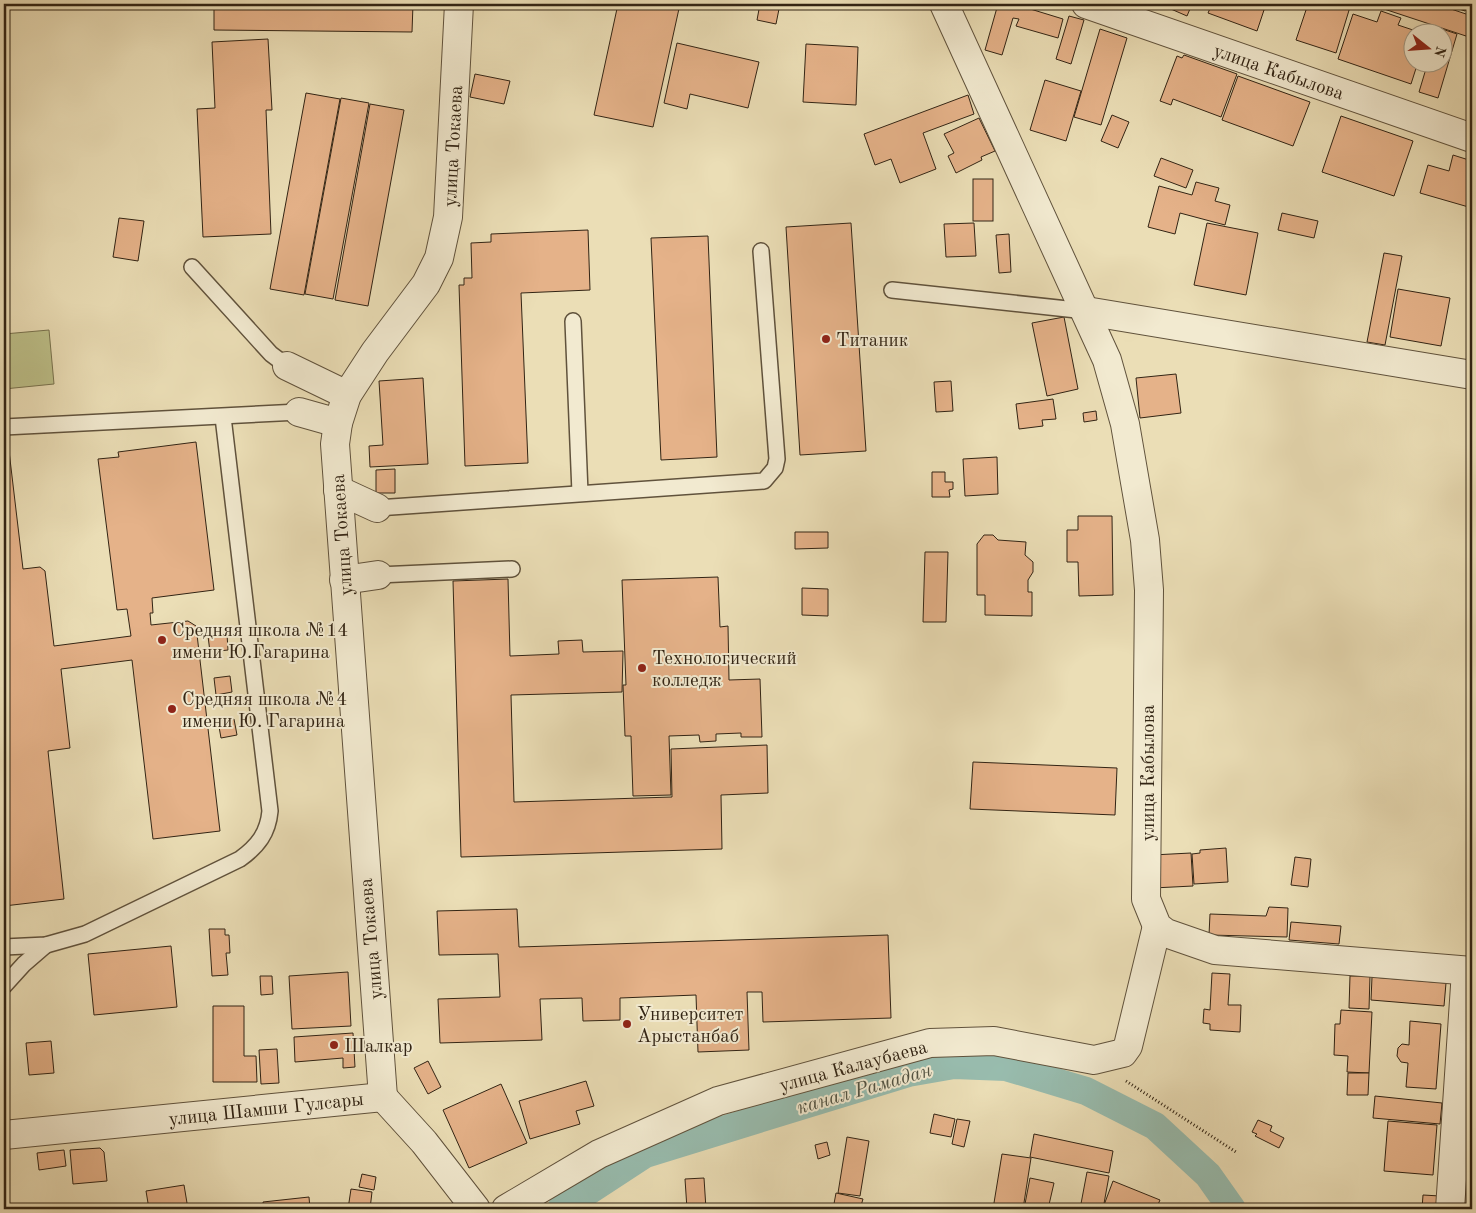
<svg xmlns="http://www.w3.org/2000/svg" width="1476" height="1213" font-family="'Old Standard TT',serif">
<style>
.green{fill:#bdc089;stroke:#78724e}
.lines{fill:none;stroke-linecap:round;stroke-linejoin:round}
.canal{stroke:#98bcae;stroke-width:28}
.building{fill:#e5b289;stroke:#322414}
.lane-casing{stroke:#60523c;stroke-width:18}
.street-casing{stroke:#60523c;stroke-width:30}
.path{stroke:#322414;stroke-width:3;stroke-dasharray:1 2.5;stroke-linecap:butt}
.lane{stroke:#f2ead0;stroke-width:15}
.street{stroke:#f2ead0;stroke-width:28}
.poi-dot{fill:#8f2418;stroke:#f2ead0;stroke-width:2}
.labels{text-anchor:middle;stroke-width:4;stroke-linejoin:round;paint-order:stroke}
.street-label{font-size:19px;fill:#322414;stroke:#f2ead0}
.poi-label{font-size:19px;fill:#322414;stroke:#f2ead0;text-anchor:start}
.water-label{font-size:20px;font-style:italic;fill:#515242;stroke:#f2ead0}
</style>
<rect width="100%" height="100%" fill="#ebdeb6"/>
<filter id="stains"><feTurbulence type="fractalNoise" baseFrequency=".004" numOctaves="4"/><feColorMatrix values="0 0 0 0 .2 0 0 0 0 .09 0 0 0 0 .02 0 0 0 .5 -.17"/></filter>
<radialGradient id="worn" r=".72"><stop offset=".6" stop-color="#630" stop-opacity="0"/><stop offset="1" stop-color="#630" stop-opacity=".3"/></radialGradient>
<polygon class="green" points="49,330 54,384 4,389 4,334"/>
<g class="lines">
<polyline class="canal" points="561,1209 645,1154 908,1073 954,1065 1006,1067 1086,1091 1155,1126 1208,1175 1232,1209"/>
</g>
<g class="building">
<polygon points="214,4 413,4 412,32 214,30"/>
<polygon points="618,4 680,4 653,127 594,115"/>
<polygon points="760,4 780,4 776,24 757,20"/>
<polygon points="998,4 1014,4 1063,19 1058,38 1016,26 1019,19 1013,18 1002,55 985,50"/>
<polygon points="1165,4 1192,4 1187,16 1164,6"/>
<polygon points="1212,4 1266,4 1257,31 1208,13"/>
<polygon points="1308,4 1340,4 1350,7 1336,53 1296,40"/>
<polygon points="1379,4 1436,4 1472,16 1472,38 1378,7"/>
<polygon points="1444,4 1468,4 1465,11"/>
<polygon points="1381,11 1401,18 1398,25 1419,32 1414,32 1414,62 1418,62 1411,84 1338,59 1353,14 1377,22"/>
<polygon points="1069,16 1084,20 1071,64 1056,59"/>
<polygon points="1439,28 1457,34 1438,98 1419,92 1428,62 1444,62 1444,32 1437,32"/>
<polygon points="1100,29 1127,38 1101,125 1074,117"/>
<polygon points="268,39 272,110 266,110 271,234 203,237 197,109 215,108 212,42"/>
<polygon points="677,43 759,62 748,108 690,94 687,109 664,103"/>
<polygon points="806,44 858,47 856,105 803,102"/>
<polygon points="1184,55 1237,74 1221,117 1173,99 1171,105 1160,101 1177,56 1182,58"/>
<polygon points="475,74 510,81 504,104 470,97"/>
<polygon points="1238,76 1310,102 1293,146 1222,120"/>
<polygon points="1045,80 1081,91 1066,141 1030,130"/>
<polygon points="306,93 340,99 304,295 270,289"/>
<polygon points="968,95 974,114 923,133 936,169 900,183 891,159 875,165 864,134"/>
<polygon points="341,98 369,103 333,299 305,294"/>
<polygon points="370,104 404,110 368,306 335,300"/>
<polygon points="1112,115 1129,122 1118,148 1101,141"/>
<polygon points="1341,116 1413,141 1394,196 1322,172"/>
<polygon points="979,118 995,151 981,157 982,160 956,173 948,156 954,153 944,134"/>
<polygon points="1453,155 1472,161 1472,208 1420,193 1428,165 1449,171"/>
<polygon points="1161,158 1193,170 1186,188 1154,176"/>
<rect x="973" y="179" width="20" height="42"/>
<polygon points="1196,182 1219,188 1215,201 1230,205 1225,225 1180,213 1175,234 1148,227 1159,186 1192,195"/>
<polygon points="1282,213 1318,221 1314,238 1278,230"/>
<polygon points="119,218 144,221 138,261 113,257"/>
<polygon points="851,223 866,451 800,455 786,227"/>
<polygon points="974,223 976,256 946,257 944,224"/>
<polygon points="1207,223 1258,233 1246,295 1194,285"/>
<polygon points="588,230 590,290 521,293 528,463 465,466 459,285 464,285 464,278 472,278 471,243 491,242 491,234"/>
<polygon points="1009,234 1011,272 999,273 996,235"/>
<polygon points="708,236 717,457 661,460 651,238"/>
<polygon points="1384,253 1402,256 1385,345 1367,342"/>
<polygon points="1398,289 1450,298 1441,346 1390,337"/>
<polygon points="1064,317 1078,389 1047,396 1032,323"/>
<polygon points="1176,374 1181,413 1140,418 1136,378"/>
<polygon points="423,378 428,464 370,467 369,446 383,445 379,381"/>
<polygon points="951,381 953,411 936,412 934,382"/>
<polygon points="1053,399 1056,419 1042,420 1043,426 1019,429 1016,404"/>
<polygon points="1096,411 1097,420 1084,422 1083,413"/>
<polygon points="7,434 23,569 40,567 45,571 54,646 131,636 127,609 117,610 98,459 119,457 118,452 196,442 214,590 152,598 153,613 150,613 151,625 188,621 196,626 220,831 153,839 132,660 61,669 70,748 48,751 64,899 4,906 4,435"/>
<polygon points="997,457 998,494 965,496 963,459"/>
<polygon points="395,469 395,493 376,493 376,470"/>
<polygon points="932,472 945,472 945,482 953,482 953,489 949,490 950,497 932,497"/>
<polygon points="1078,516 1112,516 1113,595 1079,596 1078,562 1067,562 1067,530 1078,530"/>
<polygon points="795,532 828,532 828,548 795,549"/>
<polygon points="984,535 993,535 998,540 1026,542 1025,555 1033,562 1033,572 1028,580 1028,592 1032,592 1032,616 985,615 985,595 977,595 977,544"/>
<polygon points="925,552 948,552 946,622 923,622"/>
<polygon points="718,577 720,627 728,626 729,680 760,679 762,737 741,737 741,733 716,734 716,741 700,742 699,735 669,736 671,795 633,796 631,736 625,736 623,685 626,685 622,580"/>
<polygon points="508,579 510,656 559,654 558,641 582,640 583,652 623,651 622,692 511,695 514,802 672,797 671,749 767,745 768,793 721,795 722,849 461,857 453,581"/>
<polygon points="802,588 828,589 828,616 802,615"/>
<polygon points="227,634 228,650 210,652 208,636"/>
<polygon points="230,676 232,692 216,695 214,678"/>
<polygon points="234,719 237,735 221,738 218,721"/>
<polygon points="973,762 1117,768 1115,815 970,809"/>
<polygon points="1226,848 1228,882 1194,884 1192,854 1200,853 1200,850"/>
<polygon points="1191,853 1193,886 1153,888 1152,855"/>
<polygon points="1295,857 1311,859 1308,887 1291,885"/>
<polygon points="1269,907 1288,908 1287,937 1209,935 1210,914 1266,916"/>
<polygon points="517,909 519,947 888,935 891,1018 763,1022 762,992 747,992 749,1050 698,1052 696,995 620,998 620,1020 583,1021 582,998 540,999 542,1040 440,1043 438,999 500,997 498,954 439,955 437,911"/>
<polygon points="1291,922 1341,926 1339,944 1289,940"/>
<polygon points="209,929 225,929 225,935 229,935 230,953 226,953 228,975 212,976"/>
<polygon points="171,946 177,1007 94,1015 88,954"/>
<polygon points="348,972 351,1026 292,1029 289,976"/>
<polygon points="1212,973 1230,974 1228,1005 1241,1005 1240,1032 1210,1030 1210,1024 1203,1023 1204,1009 1210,1010"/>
<polygon points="260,976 272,976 273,994 261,995"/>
<polygon points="1350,976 1370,976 1369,1009 1349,1008"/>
<polygon points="1372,977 1446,983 1444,1006 1371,1000"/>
<polygon points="213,1006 244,1006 244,1056 256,1056 257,1082 213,1082"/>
<polygon points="1341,1010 1372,1012 1369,1073 1347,1072 1348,1056 1334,1055 1335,1024 1340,1024"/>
<polygon points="1410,1021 1441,1024 1436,1089 1406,1087 1408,1063 1401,1062 1397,1056 1398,1048 1402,1044 1409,1045"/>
<polygon points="353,1033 355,1067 343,1068 343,1058 295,1062 294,1037"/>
<polygon points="51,1041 54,1073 29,1075 26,1043"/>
<polygon points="277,1049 279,1083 261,1084 259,1050"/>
<polygon points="428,1061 441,1087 428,1094 414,1068"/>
<polygon points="1348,1073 1369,1073 1368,1095 1347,1095"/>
<polygon points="586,1081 594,1106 576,1111 580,1124 530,1139 519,1101"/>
<polygon points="501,1084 527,1143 469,1168 443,1110"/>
<polygon points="1375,1096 1442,1103 1440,1124 1373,1118"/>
<polygon points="934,1114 955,1119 951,1137 930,1133"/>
<polygon points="957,1119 970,1121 964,1147 952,1144"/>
<polygon points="1258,1120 1272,1126 1270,1131 1284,1138 1279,1148 1255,1136 1257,1134 1252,1132"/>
<polygon points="1388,1121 1437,1125 1433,1175 1384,1171"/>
<polygon points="1034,1134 1113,1151 1109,1173 1030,1157"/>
<polygon points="847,1137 869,1141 860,1196 838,1193"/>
<polygon points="827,1142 830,1155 818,1159 815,1145"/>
<polygon points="100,1148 104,1152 107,1181 73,1184 70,1150"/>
<polygon points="64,1150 66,1166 39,1170 37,1153"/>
<polygon points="1002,1154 1031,1158 1023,1209 993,1209"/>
<polygon points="4,1156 6,1156 9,1195 4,1196"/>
<polygon points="1087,1172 1109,1176 1103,1209 1080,1209"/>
<polygon points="362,1174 376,1177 374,1190 359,1187"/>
<polygon points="704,1178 706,1209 687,1209 685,1179"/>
<polygon points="1030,1178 1054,1183 1048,1209 1024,1209"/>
<polygon points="1113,1181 1160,1200 1156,1209 1114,1209 1104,1205"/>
<polygon points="184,1185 188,1209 149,1209 146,1191"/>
<polygon points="1468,1185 1472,1185 1472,1209 1466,1209"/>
<polygon points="351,1189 372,1192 370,1209 348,1209"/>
<polygon points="836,1193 863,1199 860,1209 833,1209"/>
<polygon points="1423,1195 1440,1196 1439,1209 1422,1209"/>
<polygon points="309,1197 310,1209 264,1209 263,1202"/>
</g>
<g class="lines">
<g class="lane-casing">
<g id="lane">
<polyline points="192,267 271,354 287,366"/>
<polyline points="892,290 1086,311"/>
<polyline points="573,321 580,493"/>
<polyline points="4,427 299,412"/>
<polyline points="377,508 764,481 775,468 777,459 761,251"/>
<polyline points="378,575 512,569"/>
<path d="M4 947 46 945 85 934 240 859C258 846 268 833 270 811L223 417"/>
<polyline points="4,986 24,964 46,945"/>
</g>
</g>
<g class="street-casing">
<g id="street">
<polyline points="944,4 1107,360 1125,424 1145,540 1149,590 1146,899 1157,926 1166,933 1215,950 1472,971"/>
<polyline points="1086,4 1472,138"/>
<polyline points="1086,311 1472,375"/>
<polyline points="287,366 347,395"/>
<polyline points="299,412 338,423"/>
<polyline points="338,490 377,508"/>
<polyline points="344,580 378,575"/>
<polyline points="383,1097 335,444 338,423 347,395 375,352 426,284 439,258 448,217 459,4"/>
<polyline points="383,1097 424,1142 476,1209"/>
<polyline points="4,1135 383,1097"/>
<polyline points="506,1209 599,1154 718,1101 930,1043 994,1041 1094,1060 1123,1053 1128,1046 1157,926"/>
<polyline points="1450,1209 1466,971"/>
</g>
</g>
<g class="path">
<polyline points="1126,1081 1236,1152"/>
<polyline points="431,1209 438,1205"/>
</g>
<use href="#lane" class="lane"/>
<use href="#street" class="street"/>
</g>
<g class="poi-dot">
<circle cx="826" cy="339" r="5"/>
<circle cx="162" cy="640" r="5"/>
<circle cx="642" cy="668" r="5"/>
<circle cx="172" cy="709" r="5"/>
<circle cx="627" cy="1024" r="5"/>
<circle cx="334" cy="1045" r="5"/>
</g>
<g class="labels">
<g class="street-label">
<text transform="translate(1279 71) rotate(19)" y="7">улица Кабылова</text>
<text transform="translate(452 146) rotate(-87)" y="7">улица Токаева</text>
<text transform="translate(341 535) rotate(-94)" y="7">улица Токаева</text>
<text transform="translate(1147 773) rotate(-90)" y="7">улица Кабылова</text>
<text transform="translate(370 939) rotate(-95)" y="7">улица Токаева</text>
<text transform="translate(853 1065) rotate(-15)" y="7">улица Калаубаева</text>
<text transform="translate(266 1108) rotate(-6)" y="7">улица Шамши Гулсары</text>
</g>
<g class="poi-label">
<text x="836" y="346">Титаник</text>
<text x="172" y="636">Средняя школа №14<tspan x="172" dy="22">имени Ю.Гагарина</tspan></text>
<text x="652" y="664">Технологический<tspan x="652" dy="22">колледж</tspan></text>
<text x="182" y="705">Средняя школа №4<tspan x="182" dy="22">имени Ю. Гагарина</tspan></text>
<text x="637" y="1020">Университет<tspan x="637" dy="22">Арыстанбаб</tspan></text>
<text x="344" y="1052">Шалкар</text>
</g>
<g class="water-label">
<text transform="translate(864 1088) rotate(-16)" y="7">канал Рамадан</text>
</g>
</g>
<rect width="1476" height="1213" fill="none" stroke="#ebdeb6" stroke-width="20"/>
<rect x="5" y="5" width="1466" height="1203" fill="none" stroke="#322414" stroke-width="2.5"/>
<rect x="10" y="10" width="1456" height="1193" fill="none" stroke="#322414"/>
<g transform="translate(1428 48) rotate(107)"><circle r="24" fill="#f2ead0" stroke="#a59b85"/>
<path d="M0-4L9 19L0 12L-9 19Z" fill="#8f2418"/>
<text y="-8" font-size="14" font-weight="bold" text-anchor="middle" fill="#322414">N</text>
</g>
<rect width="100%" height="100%" filter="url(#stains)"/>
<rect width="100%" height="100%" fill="url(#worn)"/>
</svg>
